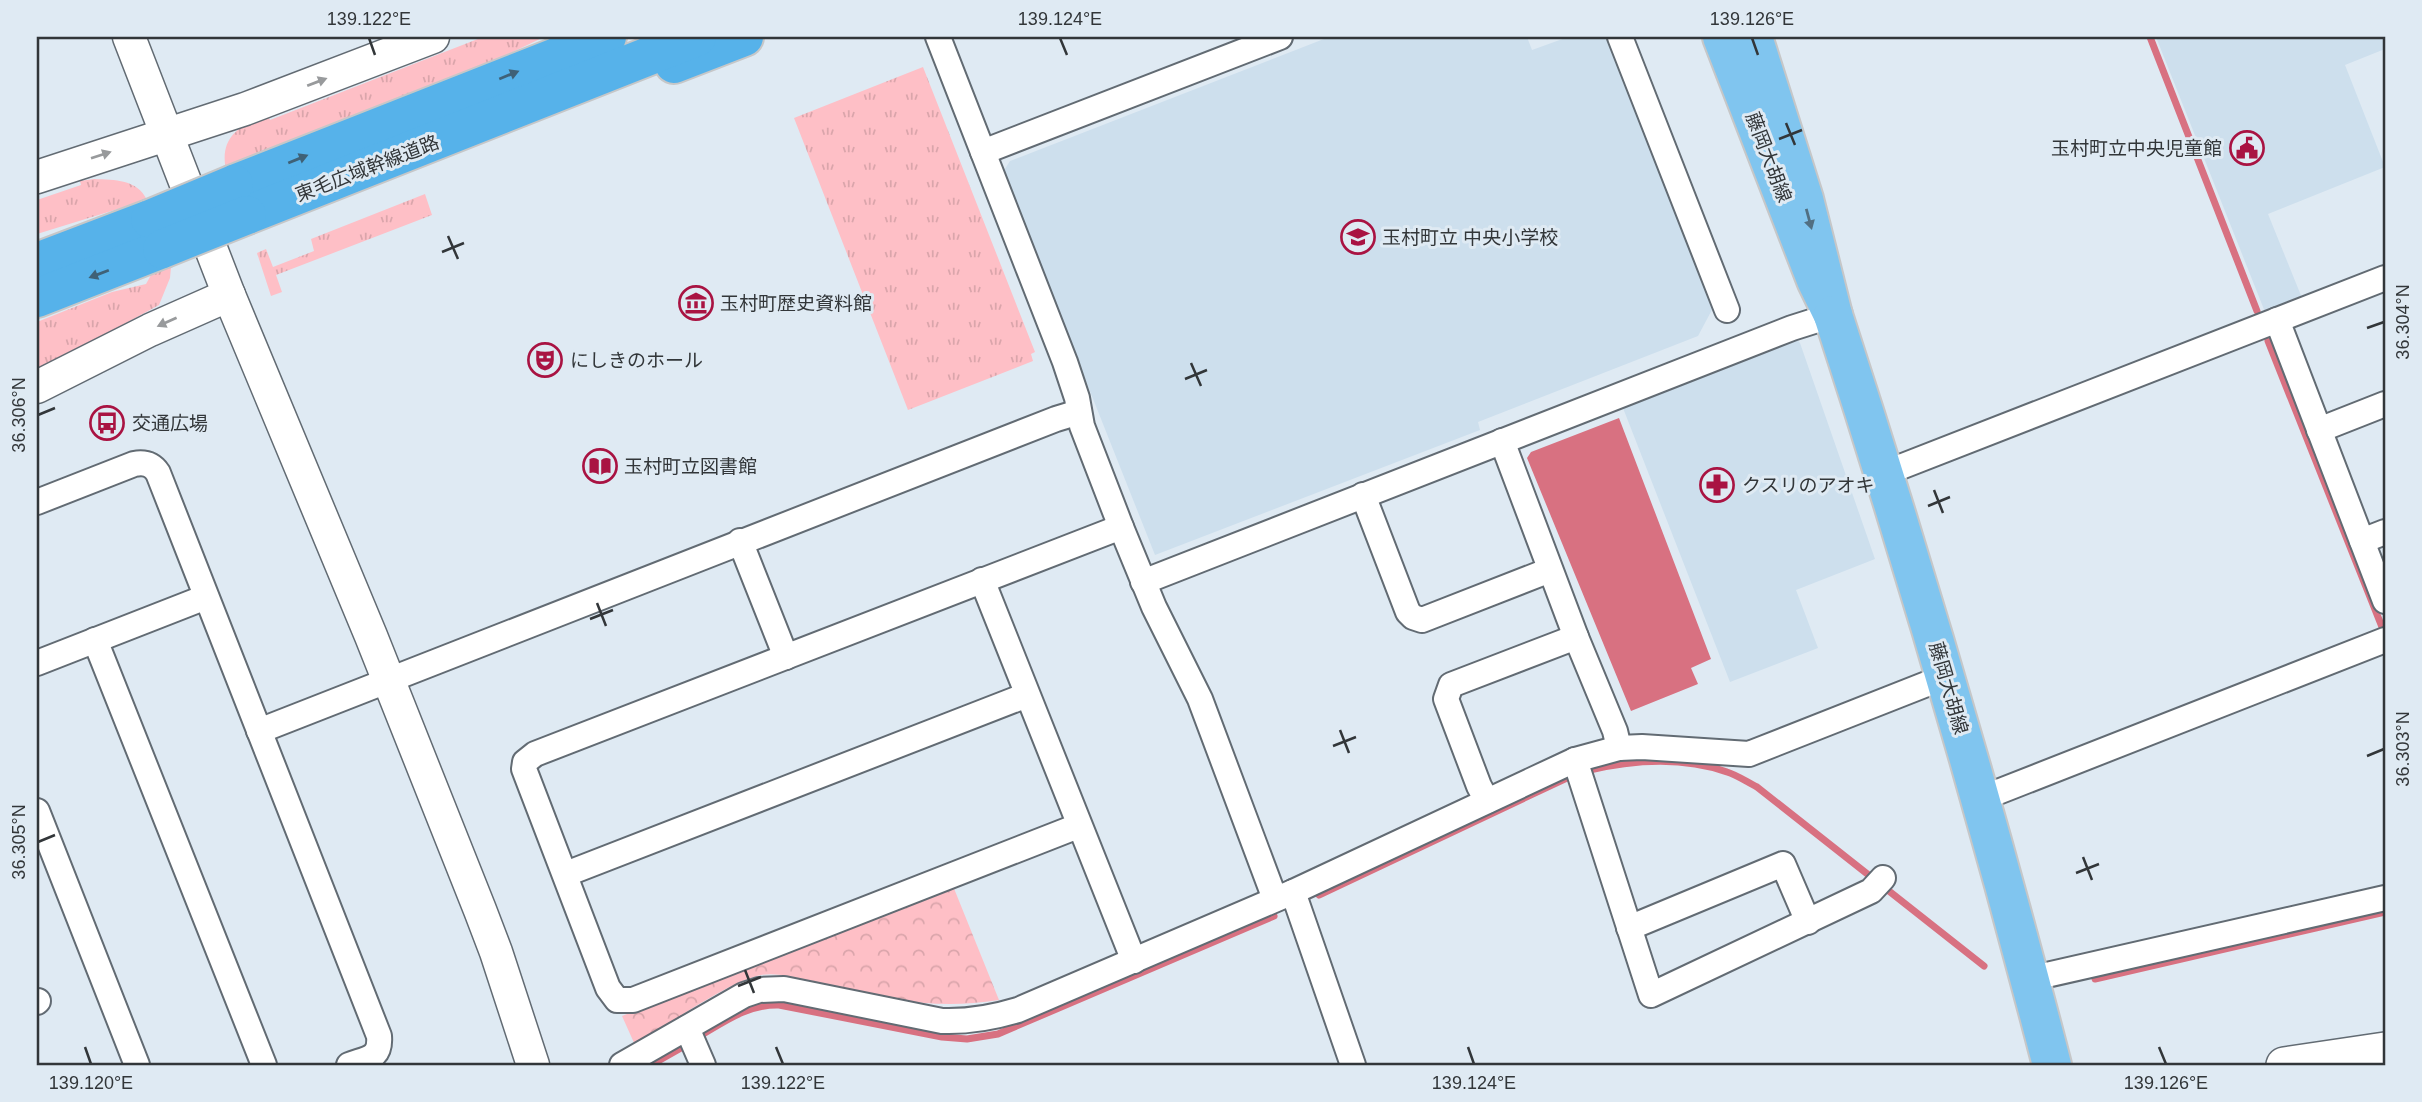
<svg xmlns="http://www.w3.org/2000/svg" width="2422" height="1102" font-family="Helvetica,'Noto Sans JP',sans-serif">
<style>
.built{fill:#cddfed}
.grass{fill:url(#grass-tufts)}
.forest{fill:url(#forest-crowns)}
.water{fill:#d87181}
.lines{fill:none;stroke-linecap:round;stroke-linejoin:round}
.stream{stroke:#d87181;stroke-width:7}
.minor-casing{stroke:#626b73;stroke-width:28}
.tertiary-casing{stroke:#626b73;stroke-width:35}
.secondary-casing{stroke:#626b73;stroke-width:38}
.primary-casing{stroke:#c6c7c8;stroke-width:42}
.trunk-casing{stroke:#c6c7c8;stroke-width:42}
.minor{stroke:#fff;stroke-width:24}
.tertiary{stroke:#fff;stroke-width:32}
.secondary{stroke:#fff;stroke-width:35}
.primary{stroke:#80c5ef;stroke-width:38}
.trunk{stroke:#56b2ea;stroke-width:38}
.trunk-bridge-casing{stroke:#c6c7c8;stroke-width:42;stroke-linecap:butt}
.trunk-bridge{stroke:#56b2ea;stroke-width:38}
.oneway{fill:#3f6177}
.oneway2{fill:#989a9c}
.oneway3{fill:#516f82}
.ticks{fill:none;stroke:#323639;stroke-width:2.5}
.labels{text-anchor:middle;stroke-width:6;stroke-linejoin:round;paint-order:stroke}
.poi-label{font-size:19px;fill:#323639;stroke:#dfeaf3;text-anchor:start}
.street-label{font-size:19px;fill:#323639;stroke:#dfeaf3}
.neatline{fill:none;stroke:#323639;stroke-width:2.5}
.ticks-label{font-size:18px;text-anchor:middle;fill:#323639}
</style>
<defs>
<pattern id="grass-tufts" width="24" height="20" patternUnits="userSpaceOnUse" patternTransform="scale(1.75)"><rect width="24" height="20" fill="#febfc6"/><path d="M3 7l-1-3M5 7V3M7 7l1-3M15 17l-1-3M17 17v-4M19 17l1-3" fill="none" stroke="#daa5ab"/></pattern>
<pattern id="forest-crowns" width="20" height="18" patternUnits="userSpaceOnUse" patternTransform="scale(1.75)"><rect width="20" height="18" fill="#febfc6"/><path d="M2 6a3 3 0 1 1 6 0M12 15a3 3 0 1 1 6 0" fill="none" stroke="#daa5ab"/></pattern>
</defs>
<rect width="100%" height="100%" fill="#dfeaf3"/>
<g class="built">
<polygon points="1329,37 1527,37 1532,50 1568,37 1610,37 1714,306 1698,336 1478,422 1480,430 1155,555 1003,172 1010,161"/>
<polygon points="2156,37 2385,37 2385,49 2345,65 2385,167 2268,214 2302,298 2265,312"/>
<polygon points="1797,340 1800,343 1875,559 1796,590 1818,648 1730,682 1623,408"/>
</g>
<g class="grass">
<path d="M483 37H544L475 70 226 170C219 137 240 124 268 116L270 120Z"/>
<polygon points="923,67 1035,352 1031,354 1033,361 908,410 794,118"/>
<path d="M94 179C115 180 137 179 147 200L37 234V200L81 185 80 181Z"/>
<polygon points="425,194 432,215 276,275 282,292 271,296 257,253 266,249 273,267 314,251 311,239"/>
<polygon points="171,267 170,278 159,305 95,340 91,349 37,376 37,322 112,292 146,284 151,275"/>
</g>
<path class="forest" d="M953 886 999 1000C937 1010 895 1000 835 987 813 983 784 971 761 975 727 982 666 1026 635 1045L622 1016Z"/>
<polygon class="water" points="1619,418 1711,659 1691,668 1698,684 1631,711 1527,458 1531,452"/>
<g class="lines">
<g class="stream">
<polyline points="2150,37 2257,311"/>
<polyline points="2268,341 2382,627"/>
<path d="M1585 771C1631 760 1682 756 1727 772 1737 775 1747 782 1757 787L1984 966"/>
<polyline points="1319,895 1569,777"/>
<polyline points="2095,979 2385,912"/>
<path d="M700 1036C725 1021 749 1004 779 1005L942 1037 967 1039 998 1034 1274 916"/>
<polyline points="651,1065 681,1048"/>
</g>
<g class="minor-casing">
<g id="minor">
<polyline points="938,37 1065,362 1077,398 1082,426 1121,527 1154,607 1200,699 1275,899"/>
<polyline points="1620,37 1727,310"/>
<polyline points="983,152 1280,37"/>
<polyline points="2277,320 2385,601"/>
<polyline points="2319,430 2385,404"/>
<polyline points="1502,441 1576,637 1615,731 1619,748"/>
<polyline points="1885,473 2385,278"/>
<polyline points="1363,495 1408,612 1413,617 1422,620 1550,570"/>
<path d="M37 502 134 464C145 462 152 464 158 473L379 1036C381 1059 367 1058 349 1065"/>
<polyline points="740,541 786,657"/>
<polyline points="2362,541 2385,532"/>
<polyline points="982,580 1134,961"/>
<polyline points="1143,582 1792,328 1833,315"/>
<polyline points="95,640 264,1065"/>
<polyline points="37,663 206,597"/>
<polyline points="259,731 1056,419 1079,412"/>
<polyline points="1575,760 1651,995 1871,891 1883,878"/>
<polyline points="1980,799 2385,640"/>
<polyline points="1487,801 1479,786 1446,699 1451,685 1576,637"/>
<polyline points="37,811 137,1065"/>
<polyline points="1078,826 633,1000 617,1000 608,988 524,769 525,762 535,754 1121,527"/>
<polyline points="566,874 1027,695"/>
<polyline points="1293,892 1353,1065"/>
<polyline points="1629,928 1783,864 1808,922"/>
<polyline points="2029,979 2385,898"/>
<polyline points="37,1002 38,1001"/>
<polyline points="687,1028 703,1065"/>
<path d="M622 1065 744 995 759 990 784 989 942 1021C970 1022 992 1018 1018 1010L1293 892 1575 760 1619 748 1642 747 1749 754 1947 676"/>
</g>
</g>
<g class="tertiary-casing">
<g id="tertiary">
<polyline points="129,37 229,295 371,636 480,910 496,952 533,1065"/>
<polyline points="37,177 245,109 433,37"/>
<polyline points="37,387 150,330 229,295"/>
</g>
</g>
<g class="secondary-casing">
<polyline id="secondary" points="2284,1065 2385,1050"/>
</g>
<g class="primary-casing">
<g id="primary">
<polyline points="1722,37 1816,280 1833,315 1804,199 1753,37"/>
<path d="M1833 315C1914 563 1987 813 2052 1065"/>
</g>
</g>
<g class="trunk-casing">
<g id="trunk">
<polyline points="674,64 744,37"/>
<polyline points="234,184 607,37"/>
<polyline points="247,215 697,37"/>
<polyline points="37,262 150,219"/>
<polyline points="37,298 162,249"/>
</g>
</g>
<use href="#minor" class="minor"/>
<use href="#tertiary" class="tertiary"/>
<use href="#secondary" class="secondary"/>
<use href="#primary" class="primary"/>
<use href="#trunk" class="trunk"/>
<g class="trunk-bridge-casing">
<g id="trunk-bridge">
<polyline points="150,219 234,184"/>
<polyline points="162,249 247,215"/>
</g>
</g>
<use href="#trunk-bridge" class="trunk-bridge"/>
</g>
<defs><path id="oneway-solid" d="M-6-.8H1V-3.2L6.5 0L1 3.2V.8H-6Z" transform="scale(1.75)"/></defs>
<g class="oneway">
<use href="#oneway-solid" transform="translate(509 75) rotate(-22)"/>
<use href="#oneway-solid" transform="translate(298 159) rotate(-22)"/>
<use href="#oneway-solid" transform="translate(99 274) rotate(159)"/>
</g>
<g class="oneway2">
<use href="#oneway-solid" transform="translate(317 82) rotate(-21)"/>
<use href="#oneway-solid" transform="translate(101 155) rotate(-18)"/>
<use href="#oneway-solid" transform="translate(167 322) rotate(156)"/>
</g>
<use class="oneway3" href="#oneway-solid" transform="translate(1809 219) rotate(75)"/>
<path class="ticks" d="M369 38 375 55M1060 38 1067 55M1752 38 1758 55M1786 123 1795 145M1779 139 1802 130M448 236 458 259M442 252 464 243M2367 328 2384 322M1191 363 1201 386M1185 379 1207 370M38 415 55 408M1934 490 1943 513M1928 506 1950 497M597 603 606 626M590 619 613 610M1340 730 1349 753M1333 746 1356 737M2367 756 2384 749M38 842 55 835M2083 857 2092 880M2076 873 2099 864M745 970 754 993M738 986 761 977M85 1047 91 1064M776 1047 783 1064M1468 1047 1474 1064M2159 1047 2166 1064"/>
<defs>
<g id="civic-ring" transform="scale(1.75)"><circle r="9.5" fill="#dfeaf3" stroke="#a91342" stroke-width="1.5"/><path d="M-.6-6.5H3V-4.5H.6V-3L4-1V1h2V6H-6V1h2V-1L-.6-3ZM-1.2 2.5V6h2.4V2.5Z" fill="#a91342"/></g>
<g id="school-ring" transform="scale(1.75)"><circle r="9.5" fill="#dfeaf3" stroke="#a91342" stroke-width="1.5"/><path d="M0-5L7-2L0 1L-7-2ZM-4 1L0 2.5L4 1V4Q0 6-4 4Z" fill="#a91342"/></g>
<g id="museum-ring" transform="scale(1.75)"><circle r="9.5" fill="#dfeaf3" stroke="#a91342" stroke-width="1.5"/><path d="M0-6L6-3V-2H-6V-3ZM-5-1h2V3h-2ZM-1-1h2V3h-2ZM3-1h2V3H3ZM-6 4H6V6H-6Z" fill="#a91342"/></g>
<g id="theatre-ring" transform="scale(1.75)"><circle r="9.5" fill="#dfeaf3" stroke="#a91342" stroke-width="1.5"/><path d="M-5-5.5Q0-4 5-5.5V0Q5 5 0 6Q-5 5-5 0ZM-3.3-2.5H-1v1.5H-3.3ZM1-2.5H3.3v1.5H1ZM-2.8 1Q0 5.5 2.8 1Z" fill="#a91342"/></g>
<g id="bus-ring" transform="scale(1.75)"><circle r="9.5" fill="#dfeaf3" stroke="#a91342" stroke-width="1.5"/><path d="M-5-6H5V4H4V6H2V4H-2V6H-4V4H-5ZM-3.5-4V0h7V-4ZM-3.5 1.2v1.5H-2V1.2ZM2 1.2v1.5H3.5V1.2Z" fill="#a91342"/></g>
<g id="library-ring" transform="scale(1.75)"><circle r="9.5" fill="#dfeaf3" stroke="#a91342" stroke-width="1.5"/><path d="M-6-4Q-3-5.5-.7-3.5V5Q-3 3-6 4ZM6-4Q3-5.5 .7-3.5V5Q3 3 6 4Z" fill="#a91342"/></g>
<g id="pharmacy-ring" transform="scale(1.75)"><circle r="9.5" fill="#dfeaf3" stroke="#a91342" stroke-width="1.5"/><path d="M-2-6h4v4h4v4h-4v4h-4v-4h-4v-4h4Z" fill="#a91342"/></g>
</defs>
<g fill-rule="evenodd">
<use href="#civic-ring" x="2247" y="148"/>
<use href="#school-ring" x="1358" y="237"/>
<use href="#museum-ring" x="696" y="303"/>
<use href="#theatre-ring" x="545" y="360"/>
<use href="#bus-ring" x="107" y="423"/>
<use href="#library-ring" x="600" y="466"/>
<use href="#pharmacy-ring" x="1717" y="485"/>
</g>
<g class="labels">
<g class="poi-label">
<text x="2222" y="155" text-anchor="end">玉村町立中央児童館</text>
<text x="1382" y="244">玉村町立 中央小学校</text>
<text x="720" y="310">玉村町歴史資料館</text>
<text x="570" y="367">にしきのホール</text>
<text x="132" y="430">交通広場</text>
<text x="624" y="473">玉村町立図書館</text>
<text x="1742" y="492">クスリのアオキ</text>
</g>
<g class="street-label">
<text transform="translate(1769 157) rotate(69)" y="7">藤岡大胡線</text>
<text transform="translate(367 168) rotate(-21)" y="7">東毛広域幹線道路</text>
<text transform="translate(1949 688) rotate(74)" y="7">藤岡大胡線</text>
</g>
</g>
<rect width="2422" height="1102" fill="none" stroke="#dfeaf3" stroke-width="77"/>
<rect x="38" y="38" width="2346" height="1026" class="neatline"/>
<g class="ticks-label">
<text x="369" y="25">139.122°E</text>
<text x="1060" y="25">139.124°E</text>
<text x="1752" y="25">139.126°E</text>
<text transform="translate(2403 322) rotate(-90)" y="6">36.304°N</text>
<text transform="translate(19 415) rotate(-90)" y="6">36.306°N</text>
<text transform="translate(2403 749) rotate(-90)" y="6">36.303°N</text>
<text transform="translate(19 842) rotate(-90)" y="6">36.305°N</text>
<text x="91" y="1089">139.120°E</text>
<text x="783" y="1089">139.122°E</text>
<text x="1474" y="1089">139.124°E</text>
<text x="2166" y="1089">139.126°E</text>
</g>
</svg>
